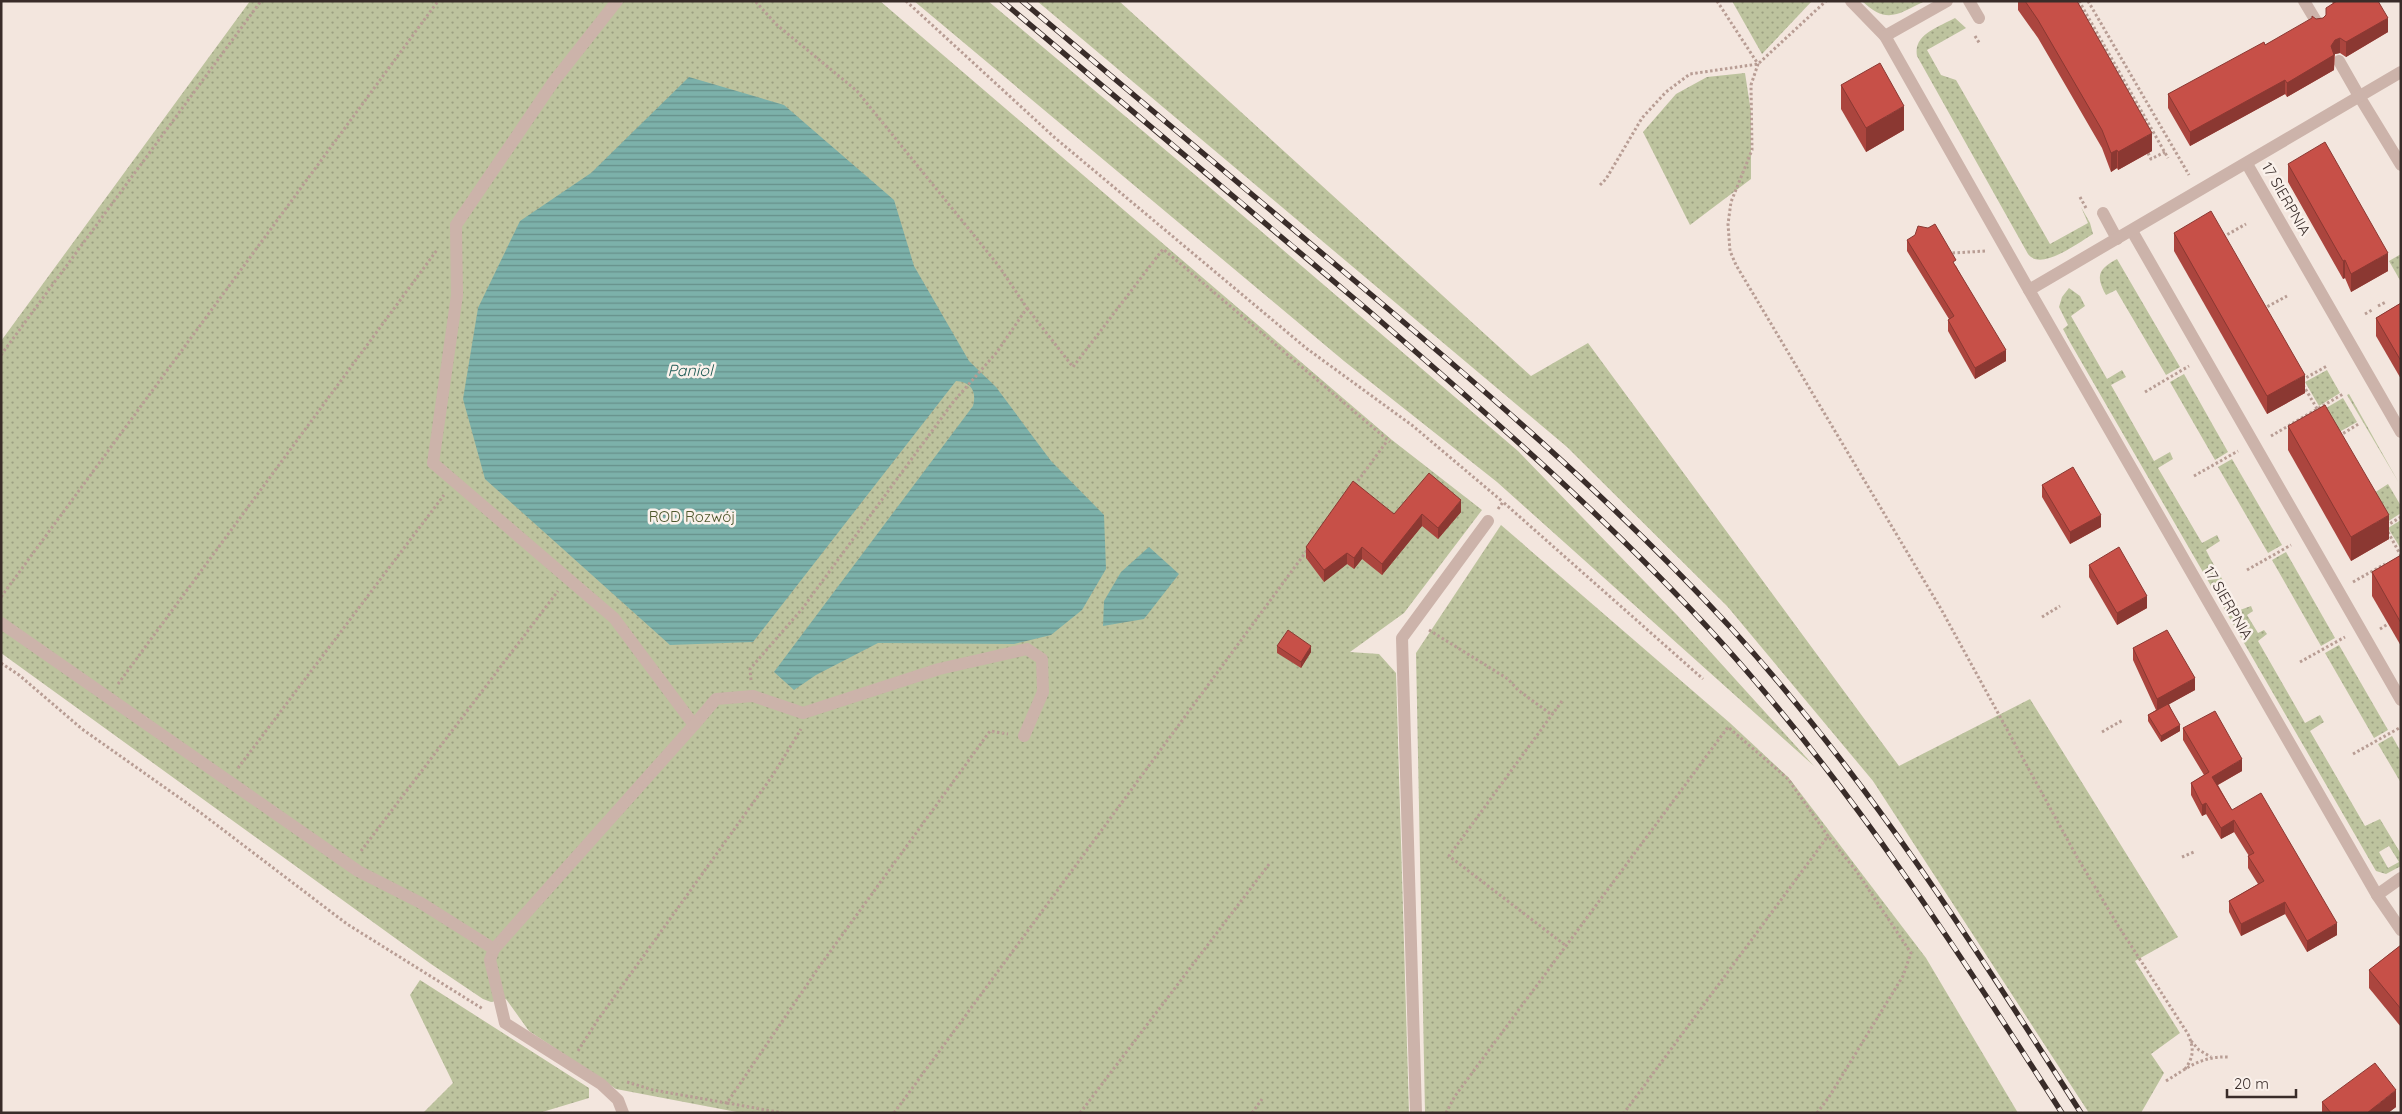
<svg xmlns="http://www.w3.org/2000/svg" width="2402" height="1114" font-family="Quicksand,sans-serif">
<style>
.grass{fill:url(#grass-dots);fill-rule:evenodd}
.water{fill:url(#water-rules)}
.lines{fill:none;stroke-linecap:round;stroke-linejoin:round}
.path{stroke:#b89d94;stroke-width:3;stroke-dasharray:2.5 2.5;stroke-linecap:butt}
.lane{stroke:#ccb3aa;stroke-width:12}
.street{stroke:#ccb3aa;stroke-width:12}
.rail-casing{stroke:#392c29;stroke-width:5.5}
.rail{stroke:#faf1eb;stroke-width:4;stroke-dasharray:11;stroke-linecap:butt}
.wall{fill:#ab453e}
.shaded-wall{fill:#8b3832}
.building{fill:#c75048;stroke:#8b3832}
.labels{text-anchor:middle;stroke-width:5;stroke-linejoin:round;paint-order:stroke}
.street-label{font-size:15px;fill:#392c29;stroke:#faf1eb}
.park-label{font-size:15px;fill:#4f582d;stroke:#faf1eb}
.water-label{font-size:16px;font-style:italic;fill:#1e5b55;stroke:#faf1eb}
</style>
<defs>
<pattern id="grass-dots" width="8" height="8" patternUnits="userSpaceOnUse" patternTransform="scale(1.25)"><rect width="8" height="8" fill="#bdc39e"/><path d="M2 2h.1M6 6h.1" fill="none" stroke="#9b9f81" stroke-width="1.8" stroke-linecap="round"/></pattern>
<pattern id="water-rules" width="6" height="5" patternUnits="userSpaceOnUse" patternTransform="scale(1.25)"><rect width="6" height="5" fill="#7cb1aa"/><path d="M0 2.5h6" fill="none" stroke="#67908a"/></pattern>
</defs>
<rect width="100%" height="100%" fill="#f3e6de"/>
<g class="grass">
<polygon points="250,1 880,1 1392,440 1482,510 1404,613 1350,652 1379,654 1396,673 1409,1113 742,1113 616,1089 529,1031 506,999 491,1002 483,999 431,964 1,653 1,341"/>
<polygon points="914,1 988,1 1200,179 1518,451 1677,615 1814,766 1497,482 1344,361"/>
<polygon points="1037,1 1119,1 1531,376 1588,343 1899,766 2030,699 2178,937 2135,961 2180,1033 2151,1054 2164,1073 2141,1113 2089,1113 1873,781 1727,606 1567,447"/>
<polygon points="1732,1 1812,1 1762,54"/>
<path d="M1862 1H1925C1898 14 1887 25 1862 1Z"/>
<path d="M1955 18 1966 28 1927 50 1941 75 1956 80 2050 244 2088 223 2081 207 2090 223 2093 234C2079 242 2041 272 2028 254L1917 56C1913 34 1939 27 1955 18Z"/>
<polygon points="1745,73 1751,112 1751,179 1690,225 1643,132 1676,94 1707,77"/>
<polygon points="2401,254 2401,282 2389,261"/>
<path d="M2117 259 2180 367 2166 375 2116 290 2106 295C2095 275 2099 269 2117 259Z"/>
<path d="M2069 288 2080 296 2085 306 2071 316 2107 379 2122 370 2126 377 2111 385 2154 461 2170 452 2173 459 2158 468 2202 543 2217 535 2220 541 2206 550 2210 558 2240 610 2251 606 2253 611 2247 615 2258 633 2264 630 2267 634 2258 641 2305 723 2320 715 2324 722 2310 731 2365 826 2380 819 2401 854V866L2386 874 2376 871 2071 344 2063 329 2068 325 2059 307 2062 297ZM2389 846 2399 862 2388 868 2379 852Z"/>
<polygon points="2327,370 2340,393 2319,406 2305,382"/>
<polygon points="2184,374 2228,452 2215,460 2170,382"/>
<polygon points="2349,394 2399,483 2347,395"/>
<polygon points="2343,398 2357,422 2334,435 2321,411"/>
<polygon points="2232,459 2282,545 2268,553 2218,467"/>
<polygon points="2388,484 2401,506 2401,513 2381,526 2374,493"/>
<polygon points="2401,520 2401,549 2388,528"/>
<polygon points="1501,525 1730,723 1789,778 1926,958 2018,1113 1425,1113 1416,653"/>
<polygon points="2286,552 2335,638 2321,646 2272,560"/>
<polygon points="2339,645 2388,730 2374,738 2325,653"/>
<polygon points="2392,736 2401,752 2401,783 2378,744"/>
<polygon points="420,980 589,1088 589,1098 539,1113 423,1113 453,1083 410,995"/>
</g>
<g class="water">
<path d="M689 77 784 105 894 200 914 266 969 361 996 387 1051 461 1104 515 1106 569 1082 610 1051 635 1014 644 878 643 816 675 794 690 774 672 973 406C977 391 971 382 956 381L753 642 670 645 485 479 463 399 478 308 520 221 591 173Z"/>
<polygon points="1149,547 1179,574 1144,619 1103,626 1104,601 1121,572"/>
</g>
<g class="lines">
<g class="path">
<polyline points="906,1 1054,137 1306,348 1413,426 1503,502"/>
<path d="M1717 1 1758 64 1751 85 1752 150 1731 202 1728 224 1730 251 1736 265 1941 609 2077 857 2119 927 2188 1034C2194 1048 2194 1057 2185 1069"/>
<polyline points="2079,1 2168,158"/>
<polyline points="2088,1 2189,175"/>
<polyline points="1975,36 1980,44"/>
<polyline points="2148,153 2151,159 2165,152"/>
<polyline points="1600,185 1606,179 1642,118 1666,92 1690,74 1758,64 1826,1"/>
<polyline points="2080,197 2086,208"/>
<polyline points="2223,237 2246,224"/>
<polyline points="1948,255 1952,253 1986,251"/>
<polyline points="2378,306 2386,302"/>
<polyline points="1027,308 1073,367 1163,249 1390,442"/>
<polyline points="2263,309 2287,296"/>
<polyline points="2365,314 2372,310"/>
<polyline points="1,355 261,1"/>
<polyline points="2302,380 2327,366"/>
<polyline points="2303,385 2319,412"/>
<polyline points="2145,392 2189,366"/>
<polyline points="2271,436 2343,394"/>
<polyline points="2339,436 2360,423"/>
<polyline points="2194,476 2238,451"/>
<polyline points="1355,485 1387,441"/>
<polyline points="1498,509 1503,502 1703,679"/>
<polyline points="2386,526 2401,517"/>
<polyline points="2388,532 2401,556"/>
<polyline points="2247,570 2291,545"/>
<polyline points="2353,582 2385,564"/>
<polyline points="1,597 438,1"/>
<polyline points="2042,617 2060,606"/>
<polyline points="2380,629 2388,624"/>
<polyline points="1429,630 1508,679 1518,690 1552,715"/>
<polyline points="2300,662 2345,637"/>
<polyline points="1,663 19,675 82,729 201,813 347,924 483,1009"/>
<polyline points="751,680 750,669 802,609 954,401 997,352 1027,308 998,265 857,91 777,25 755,1"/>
<polyline points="118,684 437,250"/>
<polyline points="1562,701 1449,856 1565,945"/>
<polyline points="2102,732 2123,720"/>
<polyline points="2353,754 2401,727"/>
<polyline points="238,768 444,495"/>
<polyline points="361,851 558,591"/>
<polyline points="2182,857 2194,852"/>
<polyline points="2191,1041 2199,1050 2211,1057"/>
<polyline points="578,1051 597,1021 773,775 801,729"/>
<path d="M2166 1081C2189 1067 2201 1056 2229 1057"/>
<polyline points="627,1082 653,1090 727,1103 819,967 990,731 1008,734"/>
<polyline points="727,1103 783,1113"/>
<polyline points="894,1113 1308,549"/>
<polyline points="1080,1113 1270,863"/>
<polyline points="1252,1113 1262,1099"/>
<polyline points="1446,1113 1455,1096 1728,727 1788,779 1828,836 1624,1113"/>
<polyline points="1817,1113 1829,1097 1903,976 1911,953 1857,872 1828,836"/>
</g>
<g class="lane">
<polyline points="617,1 554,81 456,225 457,295 433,463 614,618 694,725 494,949 490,960 505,1023 601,1084 618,1100 623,1113"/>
<polyline points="1969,1 1979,18"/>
<polyline points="2304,1 2319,26"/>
<polyline points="2339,61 2359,96"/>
<polyline points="2103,213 2117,239"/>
<polyline points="1,623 358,871 421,903 494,949"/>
<polyline points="694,725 716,699 753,696 803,713 939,669 1027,649 1042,659 1043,692 1024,736"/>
<polyline points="1416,1113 1402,638 1488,521"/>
</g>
<g class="street">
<polyline points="1851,1 1885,36 2029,290 2377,895 2401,930"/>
<polyline points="1885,36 1947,1"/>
<polyline points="2359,96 2401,165"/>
<polyline points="2247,164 2401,432"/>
<polyline points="2132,231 2401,700"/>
<polyline points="2029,290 2401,72"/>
<polyline points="2377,895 2401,878"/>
</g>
<g class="rail-casing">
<g id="rail">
<path d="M1002 1C1125 105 1248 208 1370 312 1491 417 1613 523 1721 642 1851 786 1957 949 2062 1113"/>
<path d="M1022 1C1129 91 1236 181 1343 271 1478 384 1612 499 1731 628 1866 776 1974 945 2081 1113"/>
</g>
</g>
<use href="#rail" class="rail"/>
</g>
<g class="wall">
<polygon points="2018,1 2077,1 2152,151 2118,170 2117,168 2111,172 2102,148 2038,38 2018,10"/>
<polygon points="2332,1 2378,1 2388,32 2346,57 2340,53 2335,54 2334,70 2287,97 2285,94 2190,146 2168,108 2168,94 2316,19 2323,18 2326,15 2333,4"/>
<polygon points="1841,85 1904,130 1866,152 1841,109"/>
<polygon points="2288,164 2388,271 2351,292 2345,278 2343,279 2288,182"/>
<polygon points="2174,233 2305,393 2267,414 2174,251"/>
<polygon points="1907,240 1956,266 2006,361 1975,379 1948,331 1948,320 1949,319 1907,251"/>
<polygon points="2401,303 2401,379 2376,336 2376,318"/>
<polygon points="2288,426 2389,539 2351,561 2288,450"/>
<polygon points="2042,485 2101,527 2070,544 2042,497"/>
<polygon points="1461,512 1438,539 1422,526 1382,575 1362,559 1354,569 1347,564 1324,582 1306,558 1306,547 1394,514"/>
<polygon points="2401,555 2401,646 2372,596 2372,572"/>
<polygon points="2089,565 2147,608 2117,625 2089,577"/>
<polygon points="1277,646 1311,652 1301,668 1277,653"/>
<polygon points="2133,648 2195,690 2169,704 2180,731 2161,742 2148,721 2148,715 2156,710 2133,660"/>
<polygon points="2183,728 2242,771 2218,785 2232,810 2337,935 2307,952 2285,914 2241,936 2229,912 2229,901 2258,884 2248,868 2248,856 2249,856 2234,832 2221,839 2206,814 2202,816 2191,795 2191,783 2204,775 2183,740"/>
<polygon points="2401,945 2401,1027 2369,988 2369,970"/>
<polygon points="2322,1102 2396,1107 2388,1113 2322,1113"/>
</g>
<g class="shaded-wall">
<polygon points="2388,18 2388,32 2346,57 2346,42"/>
<polygon points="2340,38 2340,53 2335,54 2334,56 2334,55 2334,70 2287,97 2287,83 2331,46 2335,40"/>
<polygon points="2285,80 2285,94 2190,146 2190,132"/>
<polygon points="1904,106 1904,130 1866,152 1866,128"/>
<polygon points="2152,133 2152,151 2118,170 2118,152"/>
<polygon points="2117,150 2117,168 2111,172 2111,153"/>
<polygon points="2388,253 2388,271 2351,292 2351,274"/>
<polygon points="2345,260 2345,278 2343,279 2343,261"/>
<polygon points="2006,350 2006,361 1975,379 1975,368"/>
<polygon points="2305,375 2305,393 2267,414 2267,396"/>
<polygon points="1461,500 1461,512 1438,539 1438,528"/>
<polygon points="1422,514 1422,526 1382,575 1382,564"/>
<polygon points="2101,515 2101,527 2070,544 2070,532"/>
<polygon points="2389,515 2389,539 2351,561 2351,537"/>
<polygon points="1362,547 1362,559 1354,569 1354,558"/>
<polygon points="1347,553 1347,564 1324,582 1324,570"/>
<polygon points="2147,596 2147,608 2117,625 2117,613"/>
<polygon points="1311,646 1311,652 1301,668 1301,662"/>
<polygon points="2195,678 2195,690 2157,711 2157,699"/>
<polygon points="2180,725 2180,731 2161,742 2161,736"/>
<polygon points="2242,759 2242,771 2212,788 2212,777"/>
<polygon points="2206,803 2206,814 2202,816 2202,805"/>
<polygon points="2234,820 2234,832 2221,839 2221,828"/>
<polygon points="2285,902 2285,914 2241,936 2241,924"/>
<polygon points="2337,923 2337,935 2307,952 2307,941"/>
<polygon points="2396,1090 2396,1107 2388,1113 2367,1113"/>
</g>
<g class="building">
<polygon points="2025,1 2077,1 2152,133 2118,152 2117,150 2111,153 2102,130 2038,20"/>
<polygon points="2337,1 2378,1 2388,18 2346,42 2340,38 2335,40 2331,46 2334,55 2287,83 2285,80 2190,132 2168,94 2264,42 2265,45 2312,18 2312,16 2316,19 2323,18 2326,15 2326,8"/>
<polygon points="1880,63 1904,106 1866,128 1841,85"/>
<polygon points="2325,142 2388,253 2351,274 2345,260 2343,261 2288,164"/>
<polygon points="2211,211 2305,375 2267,396 2174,233"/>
<polygon points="1935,224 1956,260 1953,262 2006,350 1975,368 1948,320 1954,316 1907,240 1915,235 1918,226 1928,228"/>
<polygon points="2401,303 2401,361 2376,318"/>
<polygon points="2325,405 2389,515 2351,537 2288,426"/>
<polygon points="2073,467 2101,515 2070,532 2042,485"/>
<polygon points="1429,473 1461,500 1438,528 1422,514 1382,564 1362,547 1354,558 1347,553 1324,570 1306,547 1353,481 1394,514"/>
<polygon points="2119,547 2147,596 2117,613 2089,565"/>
<polygon points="2401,555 2401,623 2372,572"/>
<polygon points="1288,630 1311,646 1301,662 1277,646"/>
<polygon points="2167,630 2195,678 2157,699 2133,648"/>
<polygon points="2168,704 2180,725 2161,736 2148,715"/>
<polygon points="2215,711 2242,759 2212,777 2232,810 2261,793 2337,923 2307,941 2285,902 2241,924 2229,901 2264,881 2248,856 2254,853 2234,820 2221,828 2206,803 2202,805 2191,783 2209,772 2183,728"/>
<polygon points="2401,945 2401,1009 2369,970"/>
<polygon points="2375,1063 2396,1090 2367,1113 2331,1113 2322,1102"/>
</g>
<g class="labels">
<g class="street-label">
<text transform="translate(2286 199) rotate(60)" y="5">17 SIERPNIA</text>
<text transform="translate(2228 603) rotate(60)" y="5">17 SIERPNIA</text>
</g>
<g class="park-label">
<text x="692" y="522">ROD Rozwój</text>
</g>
<g class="water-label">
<text x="690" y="376">Paniol</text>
</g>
</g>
<rect width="2402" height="1114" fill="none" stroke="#392c29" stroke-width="5"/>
<path d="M2227 1089v8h69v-8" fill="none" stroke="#392c29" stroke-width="2.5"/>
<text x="2234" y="1089" font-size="15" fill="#392c29" stroke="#faf1eb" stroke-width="4" paint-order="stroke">20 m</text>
</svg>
